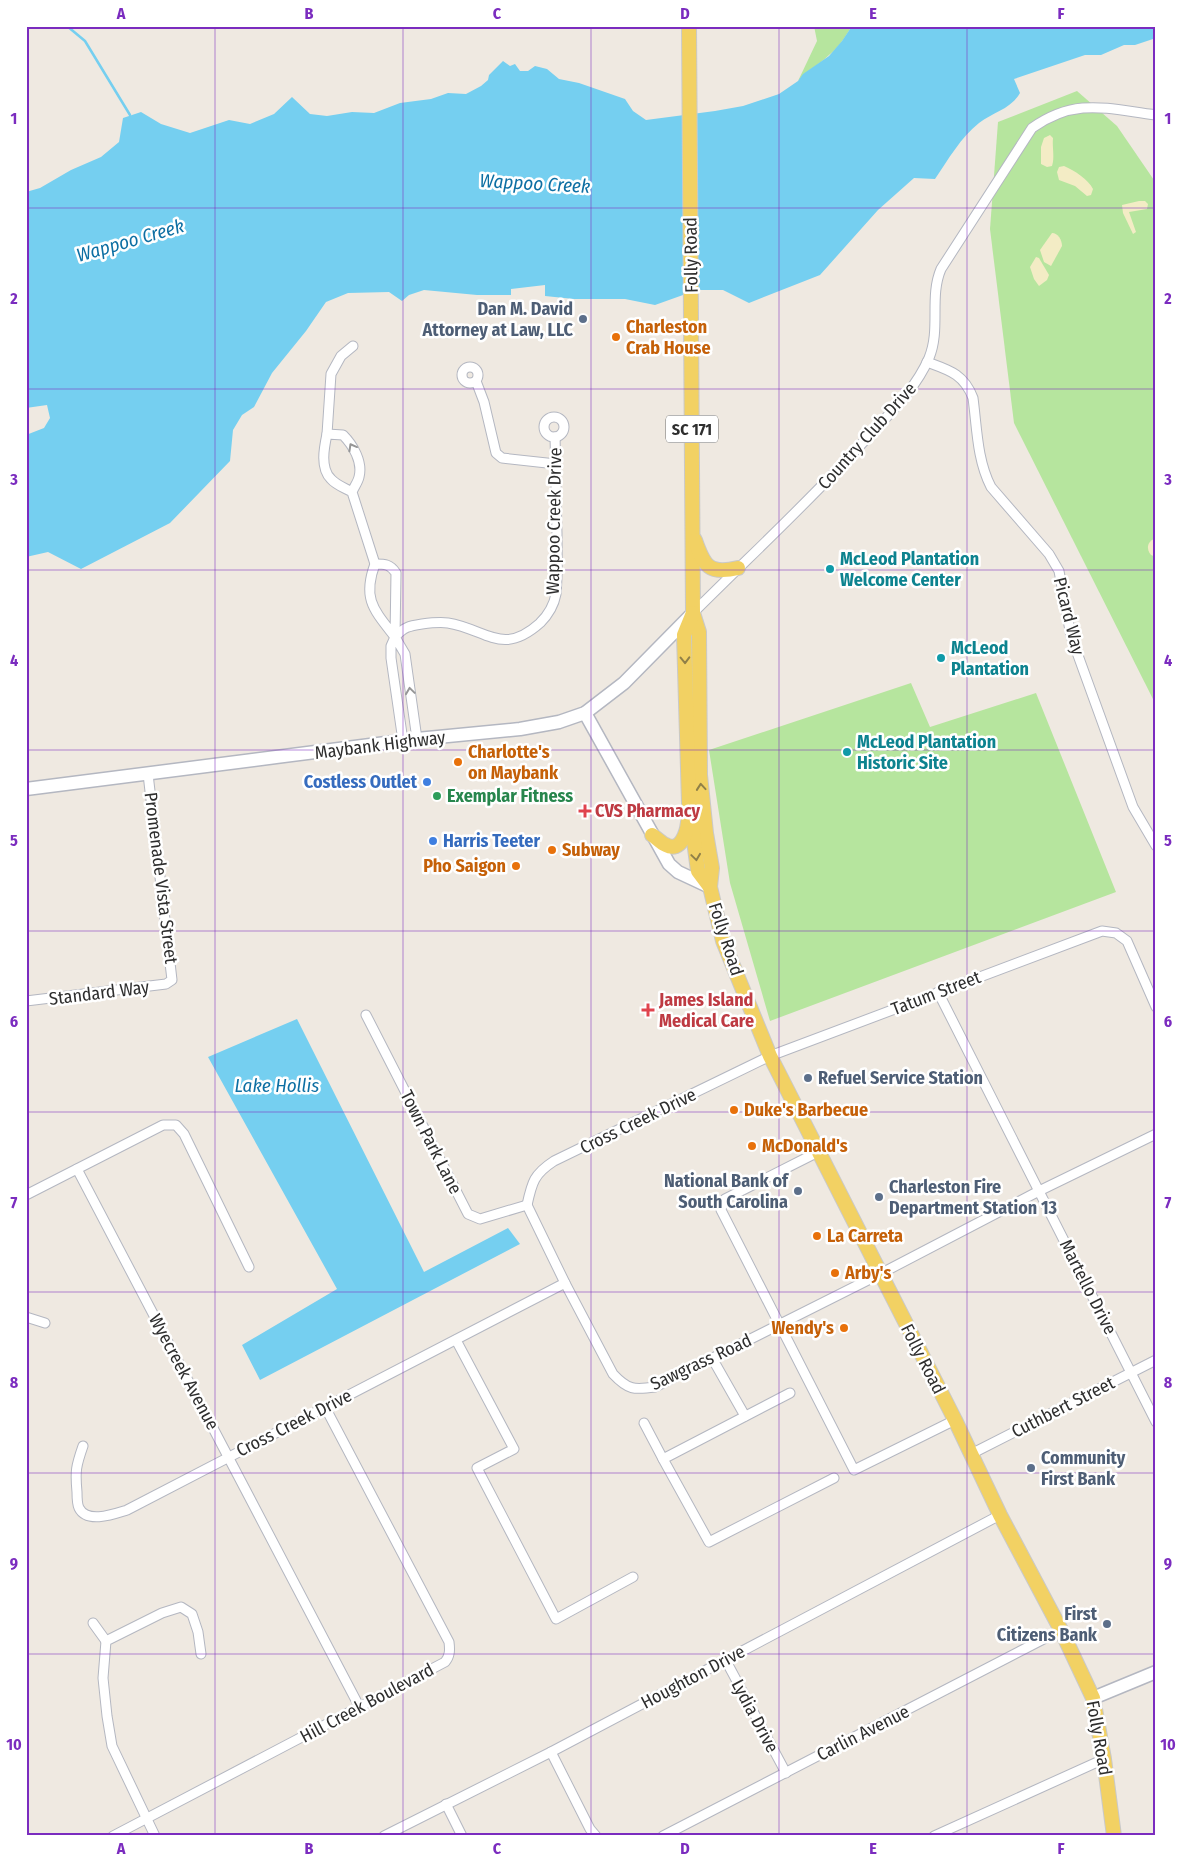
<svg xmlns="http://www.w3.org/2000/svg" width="1182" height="1862" font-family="'Fira Sans Condensed',sans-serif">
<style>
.green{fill:#b6e59e}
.sand{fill:#f3ecc5}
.water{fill:#75cff0}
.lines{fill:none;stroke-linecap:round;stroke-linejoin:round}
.stream{stroke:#75cff0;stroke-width:2.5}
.minor-casing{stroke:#b4b7c1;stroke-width:11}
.secondary-casing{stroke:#b4b7c1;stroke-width:15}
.primary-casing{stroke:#c9c9c9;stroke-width:16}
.minor{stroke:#fff;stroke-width:9}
.secondary{stroke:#fff;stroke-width:12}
.primary{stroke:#f2d163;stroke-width:14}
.oneway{stroke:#969696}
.oneway2{stroke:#908048}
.grid{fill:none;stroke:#7b2cbf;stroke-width:1;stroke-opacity:0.55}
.service-dot{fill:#5c6f8a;stroke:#fff;stroke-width:2}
.food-dot{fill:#e8710a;stroke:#fff;stroke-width:2}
.culture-dot{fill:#0f9aa8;stroke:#fff;stroke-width:2}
.shop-dot{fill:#3f7fe0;stroke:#fff;stroke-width:2}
.leisure-dot{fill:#2e9e5b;stroke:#fff;stroke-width:2}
.health-dot{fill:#e0444e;stroke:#fff;stroke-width:2}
.labels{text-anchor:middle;stroke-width:5;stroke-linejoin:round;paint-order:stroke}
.shield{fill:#fff;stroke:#6d6d6d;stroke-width:1}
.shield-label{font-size:16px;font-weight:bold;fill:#2e2e2e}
.street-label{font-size:18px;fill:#2e2e2e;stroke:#fff}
.service-label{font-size:18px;font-weight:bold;fill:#4e5e75;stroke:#fff;text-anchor:end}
.food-label{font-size:18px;font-weight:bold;fill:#c56008;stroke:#fff;text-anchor:start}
.culture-label{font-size:18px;font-weight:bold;fill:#0d838f;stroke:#fff;text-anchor:start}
.shop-label{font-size:18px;font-weight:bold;fill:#366cbe;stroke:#fff;text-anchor:end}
.leisure-label{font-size:18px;font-weight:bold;fill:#27864d;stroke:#fff;text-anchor:start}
.health-label{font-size:18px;font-weight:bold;fill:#be3a42;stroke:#fff;text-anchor:start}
.water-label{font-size:19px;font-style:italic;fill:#0d6fa3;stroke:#fff}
.neatline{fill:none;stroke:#7b2cbf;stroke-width:2}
.grid-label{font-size:16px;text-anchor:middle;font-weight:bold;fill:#7b2cbf}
</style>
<rect width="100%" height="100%" fill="#efe9e1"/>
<g class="green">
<path d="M814 26H852C845 37 839 47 829 55 819 65 807 70 798 81L817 41Z"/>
<polygon points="1077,91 1117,126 1156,183 1156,705 1014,423 990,229 998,122"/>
<polygon points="911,683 930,727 1036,693 1116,892 770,1021 730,883 709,750"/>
</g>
<g class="sand">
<path d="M1050 135 1053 138C1052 147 1055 158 1052 166L1047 167 1041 164V147L1044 138Z"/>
<path d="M1064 166C1075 171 1088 179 1093 189L1091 195 1087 196 1075 186 1059 180 1057 172 1059 167Z"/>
<polygon points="1139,201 1145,201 1148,204 1147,209 1129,212 1136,232 1133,234 1123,213 1122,205"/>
<path d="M1052 233C1058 233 1062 240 1062 246L1051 266 1044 262 1040 250Z"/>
<polygon points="1036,257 1039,258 1049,275 1047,280 1039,286 1034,279 1030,267"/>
<path d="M1154 539H1156V557L1151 555C1146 549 1147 542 1154 539Z"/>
</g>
<g class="water">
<path d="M852 26H1156V38L1135 45H1124L1101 55H1085L1014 79 1020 93C1011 109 993 112 979 123 961 137 948 160 935 179L914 178 878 210 820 275 749 303 723 290H697L655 305 625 299H574L545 296V285L511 289V295H477L424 290 409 295 402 301 389 292 348 293 326 302 306 331 272 373 254 407 242 415 233 430 230 461 170 523 81 569 48 552 26 557V435L44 428 50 418 47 405 26 408V192L40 188 71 170 101 157 119 142 123 118 141 112 161 124 190 133 229 120 250 124 274 114 292 97 310 114 327 116 352 112 374 113 400 103 431 99 448 93 466 94 481 86 488 80 489 75 503 61 510 66 515 64 520 71H528L535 66 547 69 559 79 579 83 625 99 633 111 646 120 715 111 743 106 779 94 798 81 803 74 829 56 842 41Z"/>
<polygon points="297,1019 424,1272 508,1228 520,1244 260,1380 242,1345 337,1289 208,1057"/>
</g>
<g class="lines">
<polyline class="stream" points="67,26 85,41 130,115"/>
<g class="minor-casing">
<g id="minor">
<path d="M927 362C949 370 964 374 973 398 977 428 977 460 991 487L1049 554 1059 571 1071 636 1133 807 1156 846"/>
<circle cx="470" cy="375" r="8"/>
<polyline points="476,381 484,402 496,453 502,458 556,464"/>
<circle cx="554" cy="427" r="10"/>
<polyline points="327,434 331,374 341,356 353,346"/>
<path d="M352 492C354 487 358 482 359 477 363 462 353 445 343 435L327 434C324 448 320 468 331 479 336 485 345 488 352 492L375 564"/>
<path d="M375 564C385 564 390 564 396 573L395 637C374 610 362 599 375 564Z"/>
<path d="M693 613C751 555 812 499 867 438 890 413 915 390 929 358 941 329 929 297 941 269L1032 128C1076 97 1107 109 1156 115"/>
<path d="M395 637C404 627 409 626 422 624 430 623 440 622 448 623 486 629 502 657 540 623 548 615 554 605 556 594 558 574 557 553 557 533 556 501 556 469 555 437"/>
<polyline points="403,741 391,658 391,646 395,637 405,654 417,739"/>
<polyline points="938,992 1156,1422"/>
<polyline points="26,1001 166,984 172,980 148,774"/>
<polyline points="366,1015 468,1214 480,1219 527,1205"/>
<polyline points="818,1152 725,1199 722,1205 721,1210 854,1470 955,1420"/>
<polyline points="77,1169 360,1708"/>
<polyline points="26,1195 163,1125 176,1125 184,1134 249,1267"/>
<path d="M527 1205 565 1283 613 1374C628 1390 634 1390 655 1387L880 1274 1039 1191 1156 1134"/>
<path d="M527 1205C532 1182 534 1174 554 1161L770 1056 1102 931 1116 933 1127 941 1156 1007"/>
<polyline points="26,1317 45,1323"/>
<polyline points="456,1340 514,1449 477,1468 556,1619 633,1577"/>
<polyline points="712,1358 745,1416"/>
<polyline points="790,1393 663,1459 709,1542 834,1478"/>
<polyline points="644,1423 663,1459"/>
<path d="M83 1446C76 1466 75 1471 77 1492 77 1497 77 1504 79 1508 87 1524 114 1514 127 1510L565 1283"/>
<polyline points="971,1454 1156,1360"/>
<polyline points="93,1623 106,1641"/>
<polyline points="725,1659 786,1773"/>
<polyline points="551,1752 590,1829 596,1836"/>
<polyline points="446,1804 462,1836"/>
<path d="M113 1836 445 1662C450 1656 450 1650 449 1642L325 1407"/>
<polyline points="155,1836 112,1746 107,1716 103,1678 106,1641 162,1613 181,1607 192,1614 198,1632 201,1654"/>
<polyline points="384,1836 551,1752 1000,1515"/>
<polyline points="663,1836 1061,1630"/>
<polyline points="934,1836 1104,1759"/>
</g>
</g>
<g class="secondary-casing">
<g id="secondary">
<polyline points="585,713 669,864 678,872 710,887"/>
<polyline points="26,789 417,739 520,729 559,722 585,713 624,683 692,614"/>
<polyline points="1093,1698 1156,1672"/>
</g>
</g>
<g class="primary-casing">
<g id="primary">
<polyline points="689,26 693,613 699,632 700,775 706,833 712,868 710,887 723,941 770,1056 955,1420 1000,1515 1061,1630 1093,1698 1104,1759 1114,1836"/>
<path d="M695 540C704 566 709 575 738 568"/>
<polyline points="693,613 684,635 689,803 698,871 710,887"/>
<path d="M652 835C657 838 661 843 666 845 681 853 687 832 688 822"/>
</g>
</g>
<use href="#minor" class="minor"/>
<use href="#secondary" class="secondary"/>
<use href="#primary" class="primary"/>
</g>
<defs><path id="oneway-chevron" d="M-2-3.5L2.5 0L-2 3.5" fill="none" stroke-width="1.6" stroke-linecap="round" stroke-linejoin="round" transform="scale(1.25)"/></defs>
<g class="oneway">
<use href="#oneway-chevron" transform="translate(352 447) rotate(-119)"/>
<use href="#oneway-chevron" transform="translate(410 691) rotate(-98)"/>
</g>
<g class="oneway2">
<use href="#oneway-chevron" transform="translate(685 660) rotate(89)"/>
<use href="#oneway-chevron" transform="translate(701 787) rotate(-95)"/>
<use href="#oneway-chevron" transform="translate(696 857) rotate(82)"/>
</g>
<path class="grid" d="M215 26V1836M403 26V1836M591 26V1836M779 26V1836M967 26V1836M26 208H1156M26 389H1156M26 570H1156M26 750H1156M26 931H1156M26 1112H1156M26 1292H1156M26 1473H1156M26 1654H1156"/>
<g class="service-dot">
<circle cx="583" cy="319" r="5"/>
<circle cx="808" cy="1078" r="5"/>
<circle cx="798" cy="1191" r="5"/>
<circle cx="879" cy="1197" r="5"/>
<circle cx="1031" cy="1468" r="5"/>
<circle cx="1107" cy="1624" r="5"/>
</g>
<g class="food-dot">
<circle cx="616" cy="337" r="5"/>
<circle cx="458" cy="762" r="5"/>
<circle cx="552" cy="850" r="5"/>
<circle cx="516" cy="866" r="5"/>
<circle cx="734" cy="1110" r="5"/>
<circle cx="752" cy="1146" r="5"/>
<circle cx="817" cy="1236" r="5"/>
<circle cx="835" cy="1273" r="5"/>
<circle cx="844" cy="1328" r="5"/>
</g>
<g class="culture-dot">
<circle cx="830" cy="569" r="5"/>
<circle cx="941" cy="658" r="5"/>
<circle cx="847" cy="752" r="5"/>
</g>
<g class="shop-dot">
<circle cx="427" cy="782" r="5"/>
<circle cx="433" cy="841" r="5"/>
</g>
<circle class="leisure-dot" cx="437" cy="796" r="5"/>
<g class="health-dot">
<path d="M582.5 803.5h5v5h5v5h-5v5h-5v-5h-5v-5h5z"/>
<path d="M645.5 1002.5h5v5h5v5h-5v5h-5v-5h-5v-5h5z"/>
</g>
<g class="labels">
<rect class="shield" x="666" y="415.5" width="52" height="27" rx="4"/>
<g class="shield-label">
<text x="692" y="435">SC 171</text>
</g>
<g class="street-label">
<text transform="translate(691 255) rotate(-91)" y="6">Folly Road</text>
<text transform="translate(867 436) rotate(-48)" y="6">Country Club Drive</text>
<text transform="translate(554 521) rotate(-89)" y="6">Wappoo Creek Drive</text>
<text transform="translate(1069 616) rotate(76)" y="6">Picard Way</text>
<text transform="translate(380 745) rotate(-7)" y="6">Maybank Highway</text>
<text transform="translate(161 878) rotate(83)" y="6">Promenade Vista Street</text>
<text transform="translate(726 939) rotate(72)" y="6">Folly Road</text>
<text transform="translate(99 993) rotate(-7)" y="6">Standard Way</text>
<text transform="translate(936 993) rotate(-21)" y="6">Tatum Street</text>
<text transform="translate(638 1121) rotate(-26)" y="6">Cross Creek Drive</text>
<text transform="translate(431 1142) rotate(63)" y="6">Town Park Lane</text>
<text transform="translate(1088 1287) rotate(63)" y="6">Martello Drive</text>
<text transform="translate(923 1359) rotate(63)" y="6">Folly Road</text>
<text transform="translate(701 1362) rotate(-25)" y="6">Sawgrass Road</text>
<text transform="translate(184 1372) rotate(62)" y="6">Wyecreek Avenue</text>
<text transform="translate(1063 1407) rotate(-27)" y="6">Cuthbert Street</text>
<text transform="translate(294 1423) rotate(-27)" y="6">Cross Creek Drive</text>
<text transform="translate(693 1677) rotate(-28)" y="6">Houghton Drive</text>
<text transform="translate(367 1703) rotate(-28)" y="6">Hill Creek Boulevard</text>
<text transform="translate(755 1716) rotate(62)" y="6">Lydia Drive</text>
<text transform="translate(863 1733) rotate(-27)" y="6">Carlin Avenue</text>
<text transform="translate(1099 1738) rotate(80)" y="6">Folly Road</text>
</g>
<g class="service-label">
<text x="573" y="315">Dan M. David<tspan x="573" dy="21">Attorney at Law, LLC</tspan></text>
<text x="818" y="1084" text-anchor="start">Refuel Service Station</text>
<text x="788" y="1187">National Bank of<tspan x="788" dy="21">South Carolina</tspan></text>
<text x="889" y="1193" text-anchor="start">Charleston Fire<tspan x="889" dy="21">Department Station 13</tspan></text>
<text x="1041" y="1464" text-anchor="start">Community<tspan x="1041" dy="21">First Bank</tspan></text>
<text x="1097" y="1620">First<tspan x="1097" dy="21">Citizens Bank</tspan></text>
</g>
<g class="food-label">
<text x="626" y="333">Charleston<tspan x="626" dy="21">Crab House</tspan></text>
<text x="468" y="758">Charlotte's<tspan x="468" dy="21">on Maybank</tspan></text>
<text x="562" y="856">Subway</text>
<text x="506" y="872" text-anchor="end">Pho Saigon</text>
<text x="744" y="1116">Duke's Barbecue</text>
<text x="762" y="1152">McDonald's</text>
<text x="827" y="1242">La Carreta</text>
<text x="845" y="1279">Arby's</text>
<text x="834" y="1334" text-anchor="end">Wendy's</text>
</g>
<g class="culture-label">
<text x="840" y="565">McLeod Plantation<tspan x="840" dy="21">Welcome Center</tspan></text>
<text x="951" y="654">McLeod<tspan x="951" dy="21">Plantation</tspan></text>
<text x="857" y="748">McLeod Plantation<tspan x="857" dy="21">Historic Site</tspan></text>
</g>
<g class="shop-label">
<text x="417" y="788">Costless Outlet</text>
<text x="443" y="847" text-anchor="start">Harris Teeter</text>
</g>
<g class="leisure-label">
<text x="447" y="802">Exemplar Fitness</text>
</g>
<g class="health-label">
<text x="595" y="817">CVS Pharmacy</text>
<text x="659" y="1006">James Island<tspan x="659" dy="21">Medical Care</tspan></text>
</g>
<g class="water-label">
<text transform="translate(535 183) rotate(3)" y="7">Wappoo Creek</text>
<text transform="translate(130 240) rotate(-16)" y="7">Wappoo Creek</text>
<text x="277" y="1092">Lake Hollis</text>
</g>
</g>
<rect width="1182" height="1862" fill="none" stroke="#ffffff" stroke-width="55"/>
<rect x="28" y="28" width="1126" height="1806" class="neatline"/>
<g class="grid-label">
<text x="121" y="19">A</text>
<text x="309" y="19">B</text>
<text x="497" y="19">C</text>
<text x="685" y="19">D</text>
<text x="873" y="19">E</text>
<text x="1061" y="19">F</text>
<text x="14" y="124">1</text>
<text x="1168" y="124">1</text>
<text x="14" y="304">2</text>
<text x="1168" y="304">2</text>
<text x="14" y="485">3</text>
<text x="1168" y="485">3</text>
<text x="14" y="666">4</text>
<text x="1168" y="666">4</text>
<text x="14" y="846">5</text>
<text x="1168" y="846">5</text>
<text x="14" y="1027">6</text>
<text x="1168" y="1027">6</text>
<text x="14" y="1208">7</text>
<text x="1168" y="1208">7</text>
<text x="14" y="1388">8</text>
<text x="1168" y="1388">8</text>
<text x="14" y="1569">9</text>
<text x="1168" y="1569">9</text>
<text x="14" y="1750">10</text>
<text x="1168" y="1750">10</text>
<text x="121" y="1854">A</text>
<text x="309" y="1854">B</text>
<text x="497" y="1854">C</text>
<text x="685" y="1854">D</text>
<text x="873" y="1854">E</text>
<text x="1061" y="1854">F</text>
</g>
</svg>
